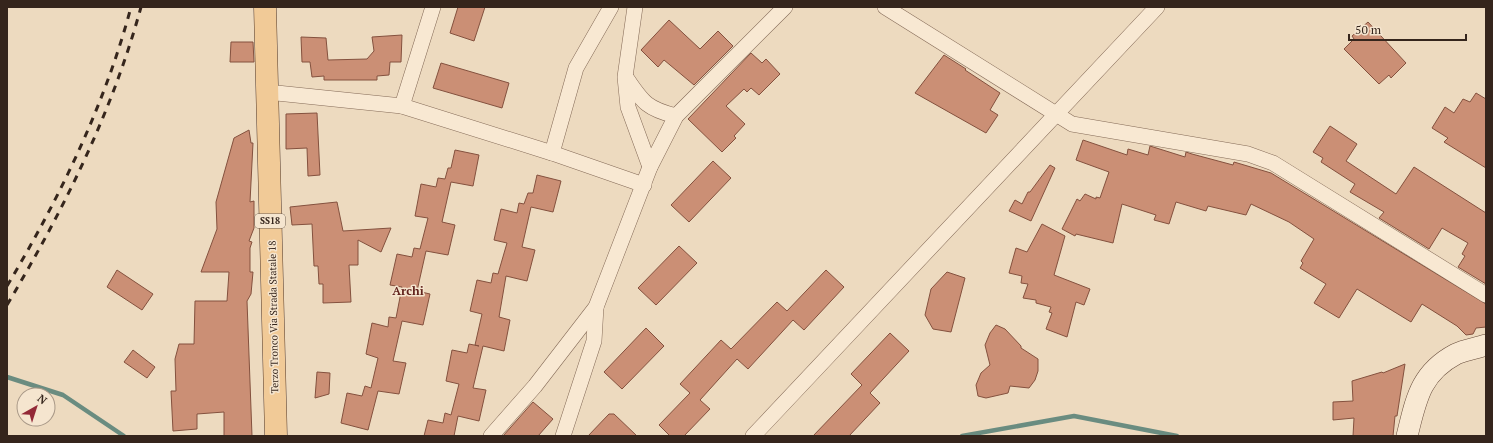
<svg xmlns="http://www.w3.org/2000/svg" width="1493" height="443" font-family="'PT Serif',serif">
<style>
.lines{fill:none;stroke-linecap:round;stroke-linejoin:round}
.stream{stroke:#6a8c80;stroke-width:4.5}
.building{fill:#cb8f75;stroke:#84513e}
.street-casing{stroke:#856b58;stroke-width:16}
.secondary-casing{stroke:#674c3b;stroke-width:22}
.primary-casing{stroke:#533a2c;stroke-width:23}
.street{stroke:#f8e8d2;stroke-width:15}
.secondary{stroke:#f8e8d2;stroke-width:21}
.primary{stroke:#f1ca97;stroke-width:22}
.rail{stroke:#35251c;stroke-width:3;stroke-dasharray:7 7;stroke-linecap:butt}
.labels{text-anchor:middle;stroke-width:3;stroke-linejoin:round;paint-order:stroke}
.shield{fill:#f5e5cf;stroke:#6f5f52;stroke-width:1}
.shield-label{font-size:9px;font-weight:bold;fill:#35251c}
.street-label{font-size:10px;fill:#35251c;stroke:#f5e5cf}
.quarter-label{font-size:12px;font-weight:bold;fill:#61221c;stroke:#f5e5cf}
</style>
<rect width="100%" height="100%" fill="#eddabf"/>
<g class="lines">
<g class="stream">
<polyline points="7,377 63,395 124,436"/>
<polyline points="962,436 1074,416 1177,436"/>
</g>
</g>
<g class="building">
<polygon points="458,7 485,7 474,41 450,33"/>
<polygon points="669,20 700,49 718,31 733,46 694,85 664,60 658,67 641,50"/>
<polygon points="1368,22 1406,63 1391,78 1389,75 1379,84 1344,49 1354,39 1352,36"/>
<polygon points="402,35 401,62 390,62 389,75 377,76 377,80 324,80 324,76 312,77 310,62 302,62 301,37 326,38 328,60 367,59 374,51 372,37"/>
<polygon points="231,42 253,42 254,62 230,62"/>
<polygon points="751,53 762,63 766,59 780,74 759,95 751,88 747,92 744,89 726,106 745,124 734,136 736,138 722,152 688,119"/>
<polygon points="944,55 966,69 965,70 1000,93 990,110 998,115 986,133 915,93"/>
<polygon points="441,63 509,83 502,108 433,88"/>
<polygon points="1476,93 1486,99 1486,168 1444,142 1448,138 1432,128 1445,107 1454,113 1463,99 1470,102"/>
<polygon points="317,113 320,175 308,176 307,148 286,149 286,114"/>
<polygon points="1330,126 1357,144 1346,161 1396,194 1414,167 1486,213 1486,284 1458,267 1465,256 1462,254 1468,243 1442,228 1429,249 1379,218 1384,212 1350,192 1355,184 1321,162 1323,158 1313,152"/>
<polygon points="249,130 251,143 253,143 250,202 254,201 254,228 249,241 252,242 250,248 250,272 253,272 251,294 247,301 252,436 224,436 224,412 197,414 197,429 173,431 171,391 176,391 175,359 179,344 194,344 195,301 227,301 229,272 201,272 217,229 216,202 234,138"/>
<polygon points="1083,140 1127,155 1128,149 1148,155 1150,146 1185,157 1186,152 1192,154 1233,165 1234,162 1271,173 1486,304 1486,327 1476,328 1473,334 1466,335 1457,326 1422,304 1411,322 1357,289 1339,318 1314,303 1326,284 1300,268 1303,263 1301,261 1314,239 1289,222 1251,204 1246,215 1208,206 1206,211 1176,202 1169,224 1154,220 1156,215 1122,204 1113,243 1076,234 1075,236 1062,229 1077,199 1080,201 1085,194 1096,199 1096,197 1100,198 1109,172 1076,160"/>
<polygon points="455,150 479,155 473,186 451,182 442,222 455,225 448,255 426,251 417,291 430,294 423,325 402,321 393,361 406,363 399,394 378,391 368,430 341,423 347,393 362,396 365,386 371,388 378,358 366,354 372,323 388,327 389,317 396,318 402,287 390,285 397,254 412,257 414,248 420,249 428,218 415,216 421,184 436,187 438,178 445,179 448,168 451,168"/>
<polygon points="713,161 731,178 689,222 671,205"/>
<polygon points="1050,165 1055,168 1031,221 1009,211 1015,200 1022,204 1028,192 1030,192"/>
<polygon points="537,175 561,181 553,212 531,207 522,247 535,250 527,281 506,276 499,317 510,320 504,351 483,346 473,388 486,390 479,421 458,416 454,436 424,436 428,420 443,423 445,413 451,415 459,384 446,381 452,350 467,353 469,344 479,346 475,345 482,314 470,311 477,280 491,283 493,273 498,274 507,243 494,240 501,209 517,213 519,203 524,204 528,193 533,193"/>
<polygon points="337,202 343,231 391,228 381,252 358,240 358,265 349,265 351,302 323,303 323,284 319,284 318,266 314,266 312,224 292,225 290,207"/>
<polygon points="1042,224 1065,236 1054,275 1090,289 1084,305 1076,302 1067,337 1046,329 1052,313 1049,312 1051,307 1036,303 1036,300 1023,298 1028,284 1021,283 1022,276 1009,273 1016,248 1027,252"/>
<polygon points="679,246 697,263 656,305 638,288"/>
<polygon points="117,270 153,294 142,310 107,287"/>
<polygon points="826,270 844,287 804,330 793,320 748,369 737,359 700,400 710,409 684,436 670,436 659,425 690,393 680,384 721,340 731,349 777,302 787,311"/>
<polygon points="947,272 965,278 951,332 933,329 925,315 931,289"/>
<polygon points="996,325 1005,329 1021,346 1021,348 1038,359 1038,371 1035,380 1029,388 1010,386 1008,393 986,398 978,396 976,385 981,373 990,365 985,345 990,333"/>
<polygon points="646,328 664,346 622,389 604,372"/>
<polygon points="890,333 909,351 870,393 880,403 849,436 813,436 862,385 851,374"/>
<polygon points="133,350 155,367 147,378 124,362"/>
<polygon points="1405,364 1397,416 1395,416 1393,436 1353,436 1354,418 1333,420 1333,402 1353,401 1352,381 1382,372 1383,373"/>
<polygon points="317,372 330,373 329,394 315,398"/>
<polygon points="533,402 553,419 538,436 503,436"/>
<polygon points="609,414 614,414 637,436 588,436"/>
</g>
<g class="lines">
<g class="street-casing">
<g id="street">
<polyline points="635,7 625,77 628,107 650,167"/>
<polyline points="885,7 1072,124 1248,154 1273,163 1486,295"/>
<path d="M627 79C643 103 648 109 676 116"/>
<polyline points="267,92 402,106 552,153 644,185"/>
<polyline points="402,106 433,7"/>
<polyline points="552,153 576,68 611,7"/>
<polyline points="491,436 535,386 596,307 650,167 676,116 785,7"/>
<polyline points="563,436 594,341 596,307"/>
<polyline points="753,436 1157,7"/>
</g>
</g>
<g class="secondary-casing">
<path id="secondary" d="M1407 436C1416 400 1420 373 1456 354 1465 350 1477 348 1486 345"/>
</g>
<g class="primary-casing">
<polyline id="primary" points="265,7 276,436"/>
</g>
<use href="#street" class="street"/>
<use href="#secondary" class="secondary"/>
<use href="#primary" class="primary"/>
<g class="rail">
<path d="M7 286C59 199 105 105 131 7"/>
<path d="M7 305C63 211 112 113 141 7"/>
</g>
</g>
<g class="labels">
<rect class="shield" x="255" y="214" width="30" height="14" rx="3"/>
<g class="shield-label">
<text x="270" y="224">SS18</text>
</g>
<g class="street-label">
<text transform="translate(273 317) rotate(-91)" y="4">Terzo Tronco Via Strada Statale 18</text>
</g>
<g class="quarter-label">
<text x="408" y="295">Archi</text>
</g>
</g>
<rect width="1493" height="443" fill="none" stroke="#35251c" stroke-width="16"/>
<g transform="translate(36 407) rotate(39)"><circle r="19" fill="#f5e5cf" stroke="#a89887"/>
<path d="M0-3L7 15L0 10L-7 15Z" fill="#932937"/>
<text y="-6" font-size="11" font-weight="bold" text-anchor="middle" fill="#35251c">N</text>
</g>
<path d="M1349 34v6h117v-6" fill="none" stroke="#35251c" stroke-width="2"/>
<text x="1355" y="34" font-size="12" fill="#35251c" stroke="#f5e5cf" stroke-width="3" paint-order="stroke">50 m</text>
</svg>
